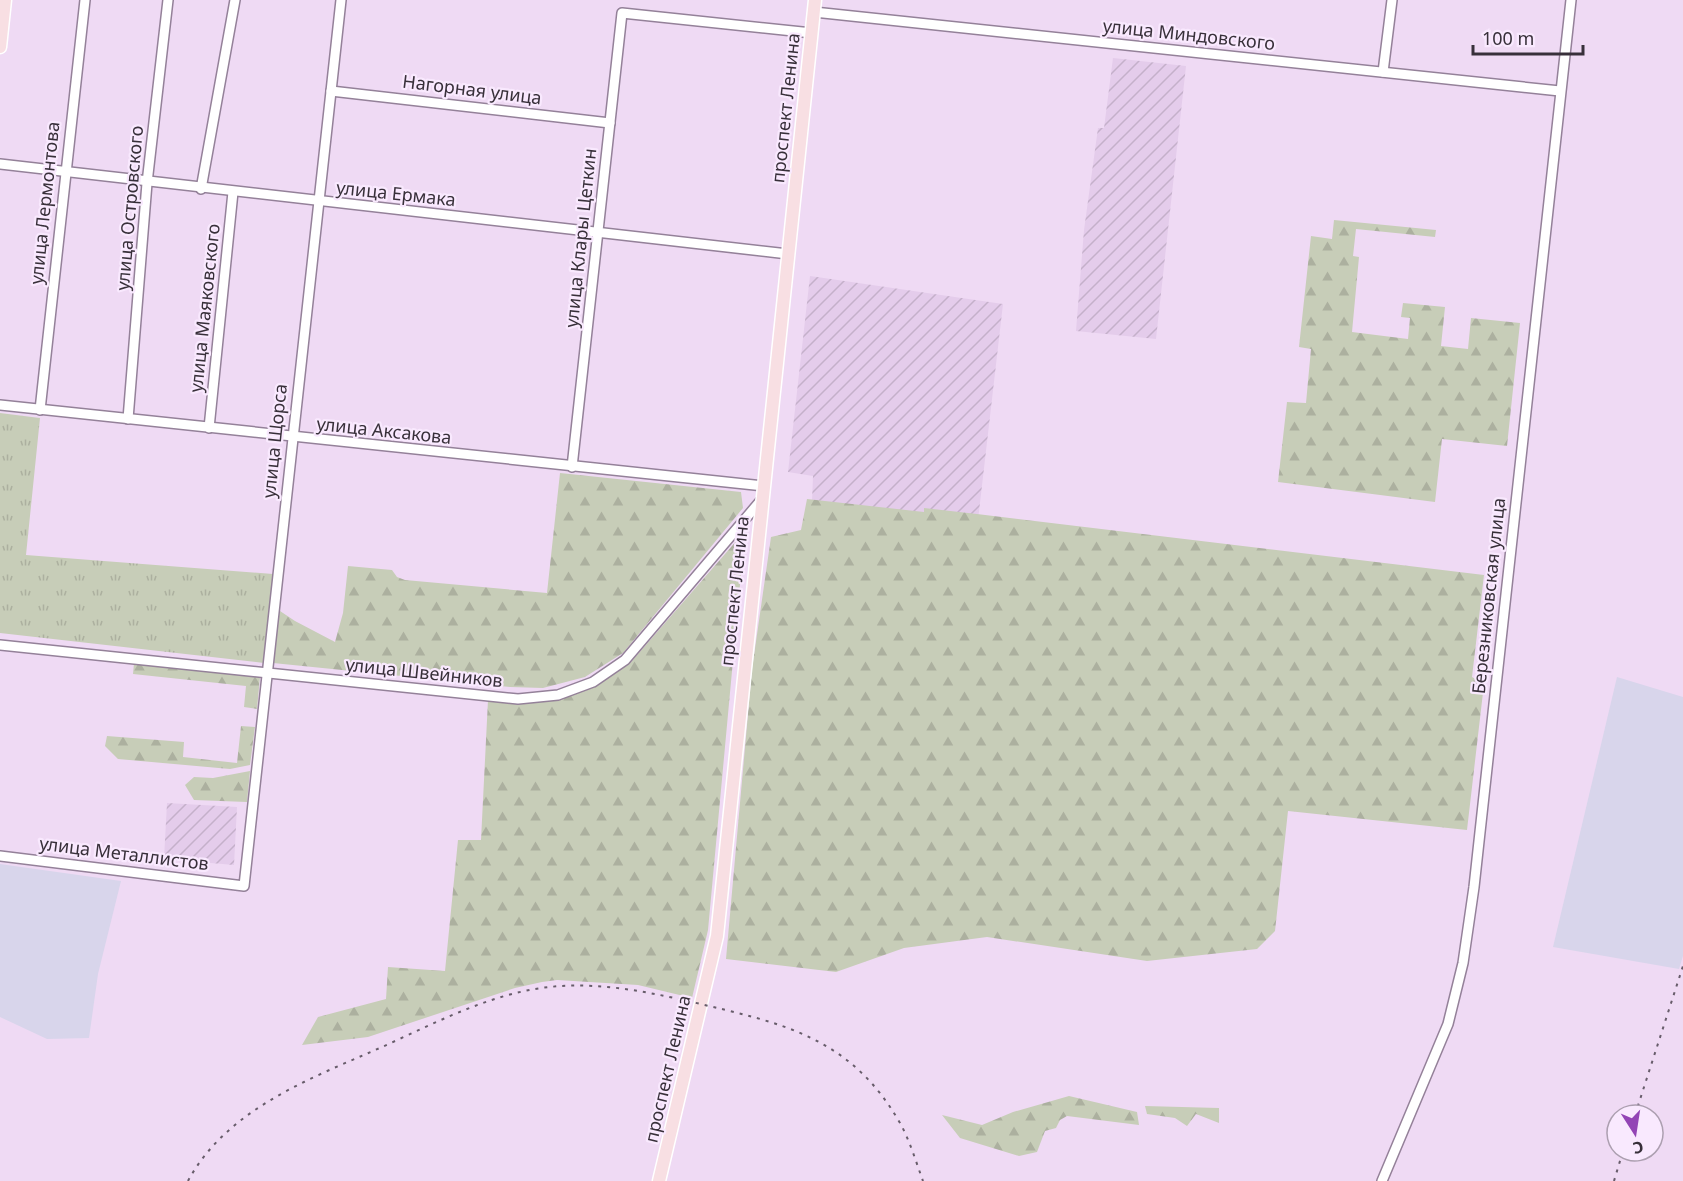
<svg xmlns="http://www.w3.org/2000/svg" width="1683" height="1181" font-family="'Noto Sans',sans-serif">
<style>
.commercial{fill:#d8d5eb}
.industrial{fill:url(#industrial-furrows)}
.forest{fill:url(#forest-firs)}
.park{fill:url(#park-tufts)}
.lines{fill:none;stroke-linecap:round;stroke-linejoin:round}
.minor-casing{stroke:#948199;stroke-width:12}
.major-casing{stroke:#fff;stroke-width:15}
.minor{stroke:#fff;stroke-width:9}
.major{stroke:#f8dfe3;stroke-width:12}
.rail{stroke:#675c6a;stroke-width:2;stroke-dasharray:3 6;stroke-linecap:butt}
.labels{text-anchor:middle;stroke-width:4.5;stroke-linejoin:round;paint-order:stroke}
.street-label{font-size:18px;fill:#38303a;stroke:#f9e9fe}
</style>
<defs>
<pattern id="industrial-furrows" width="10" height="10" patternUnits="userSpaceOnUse" patternTransform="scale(1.5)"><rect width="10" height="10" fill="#e4cceb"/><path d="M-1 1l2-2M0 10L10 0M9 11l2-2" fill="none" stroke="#c4b0ca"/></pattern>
<pattern id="forest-firs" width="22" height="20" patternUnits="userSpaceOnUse" patternTransform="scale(1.5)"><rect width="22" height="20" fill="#c7cdb8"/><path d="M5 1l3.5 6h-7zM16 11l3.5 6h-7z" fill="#acb09f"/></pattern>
<pattern id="park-tufts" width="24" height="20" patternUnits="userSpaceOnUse" patternTransform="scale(1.5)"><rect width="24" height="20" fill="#c7cdb8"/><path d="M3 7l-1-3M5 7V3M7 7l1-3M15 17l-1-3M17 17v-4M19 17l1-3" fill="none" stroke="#acb09f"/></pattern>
</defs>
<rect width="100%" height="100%" fill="#efdaf4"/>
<g class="commercial">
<polygon points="1617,677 1683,697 1683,956 1679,969 1553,947"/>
<polygon points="0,864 121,881 98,974 89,1038 47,1039 0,1017"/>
</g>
<g class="industrial">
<polygon points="1113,58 1186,66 1156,339 1076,331 1084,230 1098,128 1104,128"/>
<polygon points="810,276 1003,304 978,520 812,502 813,476 788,472"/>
<polygon points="167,803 237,807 234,865 164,859"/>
</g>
<g class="forest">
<polygon points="1334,220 1436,230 1435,237 1356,229 1353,256 1359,257 1352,332 1408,339 1410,318 1401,317 1403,303 1445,307 1441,346 1468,349 1471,318 1520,323 1507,446 1442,439 1435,502 1278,482 1287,402 1306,403 1311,349 1299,347 1311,236 1332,239"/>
<polygon points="560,473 741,492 743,508 623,653 585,677 543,688 510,687 273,663 277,609 295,621 335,642 343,613 348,566 392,570 397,577 405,580 547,593"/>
<polygon points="807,499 924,512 924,508 977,514 1484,575 1472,677 1484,684 1467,830 1288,811 1275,931 1257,949 1147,961 987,937 904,948 836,972 726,959 752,669 771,537 801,530"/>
<polygon points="745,531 708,930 692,998 638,985 557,980 542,982 515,988 368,1037 302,1045 318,1017 386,999 388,967 445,971 458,840 481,840 488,700 535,702 574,693 604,680 631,662"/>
<polygon points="134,663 260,677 257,709 244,707 246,686 133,674"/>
<polygon points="241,726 255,727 250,765 230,769 118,759 105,746 107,736 184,742 183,757 237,763"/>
<polygon points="250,771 247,802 194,800 185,785 194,777 213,778"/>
<polygon points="1069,1096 1137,1112 1139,1125 1067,1116 1060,1120 1056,1128 1045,1131 1037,1152 1019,1156 960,1138 942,1115 982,1125 1013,1112"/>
<polygon points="1145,1106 1219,1108 1219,1123 1196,1114 1187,1126 1175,1118 1147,1114"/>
</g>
<polygon class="park" points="0,413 40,418 26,555 273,574 264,663 0,633"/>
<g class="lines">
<g class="minor-casing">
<g id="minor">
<polyline points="814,12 1560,91"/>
<polyline points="1383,72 1392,0"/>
<polyline points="331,91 610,123"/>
<polyline points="0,164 788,254"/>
<polyline points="201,189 235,0"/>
<polyline points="0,405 764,486"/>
<polyline points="40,410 85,0"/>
<polyline points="128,419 147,183 168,0"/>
<polyline points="209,428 233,192"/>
<polyline points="572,467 622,13 812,33"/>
<polyline points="0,645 518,699 558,695 593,682 625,660 763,498"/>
<polyline points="0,856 244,886 341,0"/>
<polyline points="1382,1181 1448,1024 1463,963 1474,887 1571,0"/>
</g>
</g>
<g class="major-casing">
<g id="major">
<polyline points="0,47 5,0"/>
<polyline points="659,1181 717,936 815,0"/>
</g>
</g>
<use href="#minor" class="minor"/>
<use href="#major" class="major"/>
<g class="rail">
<polyline points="1635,1115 1683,966"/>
<path d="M188 1181C224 1114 299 1083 366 1054 420 1031 476 999 535 989 588 980 640 990 692 1002 781 1023 850 1036 900 1123 910 1141 916 1162 923 1181"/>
<polyline points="1614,1181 1623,1151"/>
</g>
</g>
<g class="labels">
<g class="street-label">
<text transform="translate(1189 35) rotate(6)" y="6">улица Миндовского</text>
<text transform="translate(472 90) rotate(7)" y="6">Нагорная улица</text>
<text transform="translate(786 108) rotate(-84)" y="6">проспект Ленина</text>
<text transform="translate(396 194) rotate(6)" y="6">улица Ермака</text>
<text transform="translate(45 203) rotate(-84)" y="6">улица Лермонтова</text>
<text transform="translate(130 208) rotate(-85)" y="6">улица Островского</text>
<text transform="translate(581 238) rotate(-84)" y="6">улица Клары Цеткин</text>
<text transform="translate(205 308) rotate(-84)" y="6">улица Маяковского</text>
<text transform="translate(384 431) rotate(6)" y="6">улица Аксакова</text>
<text transform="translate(275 441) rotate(-84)" y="6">улица Щорса</text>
<text transform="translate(735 591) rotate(-84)" y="6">проспект Ленина</text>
<text transform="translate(1489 596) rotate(-84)" y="6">Березниковская улица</text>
<text transform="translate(424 673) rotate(6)" y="6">улица Швейников</text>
<text transform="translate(124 854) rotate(7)" y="6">улица Металлистов</text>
<text transform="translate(668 1069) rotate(-77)" y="6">проспект Ленина</text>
</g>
</g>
<g transform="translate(1635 1133) rotate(168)"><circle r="28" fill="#f9e9fe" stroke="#ac9fb0" stroke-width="1.5"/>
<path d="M0-4.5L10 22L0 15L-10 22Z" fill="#9344b5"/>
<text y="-9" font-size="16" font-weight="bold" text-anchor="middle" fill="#38303a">С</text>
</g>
<path d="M1473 45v9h110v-9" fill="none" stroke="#38303a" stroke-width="3"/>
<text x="1482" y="45" font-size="18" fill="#38303a" stroke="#f9e9fe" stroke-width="4.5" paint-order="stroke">100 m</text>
</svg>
